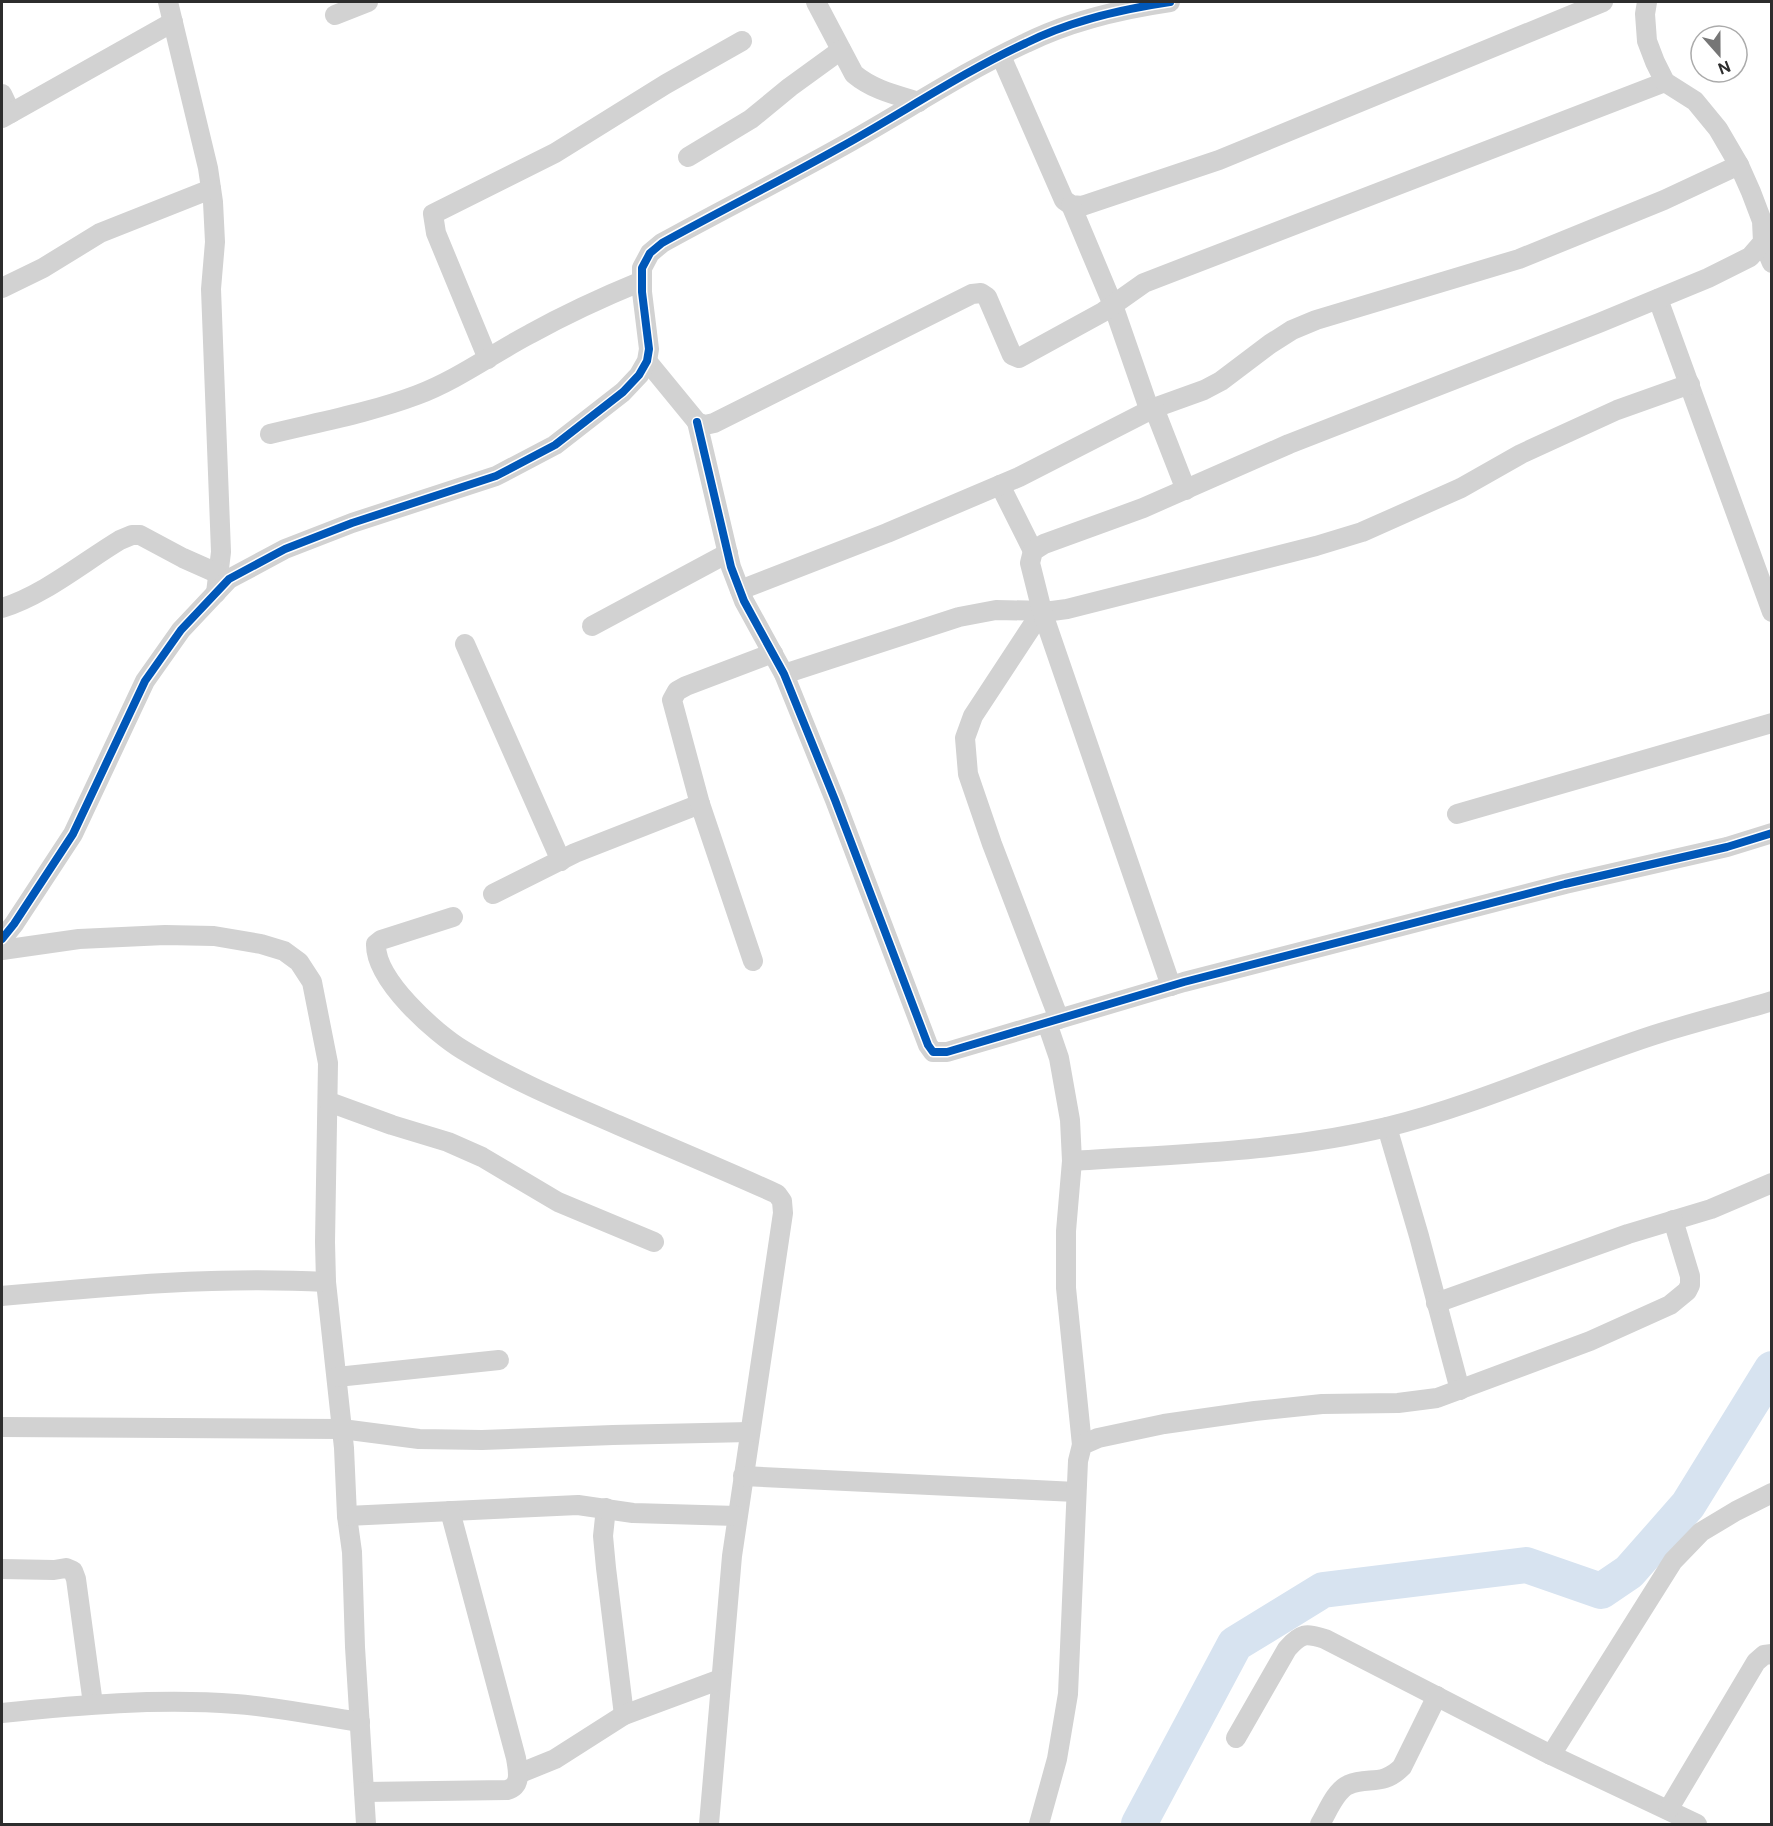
<svg xmlns="http://www.w3.org/2000/svg" width="1773" height="1826" font-family="'DM Sans',sans-serif">
<style>
.lines{fill:none;stroke-linecap:round;stroke-linejoin:round}
.river{stroke:#d7e3f0;stroke-width:36}
.minor{stroke:#d2d2d2;stroke-width:20}
.cycleway-casing{stroke:#fff;stroke-width:11}
.cycleway{stroke:#0057b8;stroke-width:8}
</style>
<rect width="100%" height="100%" fill="#fff"/>
<g class="lines">
<polyline class="river" points="1139,1824 1235,1644 1323,1590 1526,1565 1601,1591 1629,1572 1688,1505 1772,1369"/>
<g class="minor">
<polyline points="168,2 208,168 213,202 215,242 211,289 221,552 216,593"/>
<path d="M816 2 854 74C873 90 896 95 919 102"/>
<polyline points="335,15 368,2"/>
<polyline points="1001,56 1064,200 1071,205 1082,206 1219,160 1603,2"/>
<polyline points="2,94 11,113"/>
<polyline points="2,118 173,22"/>
<polyline points="688,157 751,119 790,87 841,50"/>
<polyline points="1071,205 1113,305 1147,403 1154,408 1204,390 1221,381 1270,344 1292,330 1316,320 1519,259 1664,200 1739,165"/>
<polyline points="1763,242 1772,263"/>
<polyline points="2,288 43,268 100,233 211,189"/>
<polyline points="1658,299 1772,612"/>
<polyline points="488,359 436,233 433,214 555,153 666,84 742,41"/>
<polyline points="647,361 697,422 705,425 714,423 972,294 981,293 987,297 1012,355 1019,358 1103,312 1144,283 1665,82"/>
<polyline points="697,422 731,567 744,601 784,674 835,800 928,1045 933,1052 947,1052 1184,982 1565,884 1727,847 1772,833"/>
<path d="M270 434C319 422 369 413 417 395 457 380 492 354 530 334 566 314 603 297 642 281"/>
<polyline points="1000,485 1033,551"/>
<polyline points="740,590 887,533 1019,477 1154,408 1186,490"/>
<path d="M2 608C44 595 82 563 120 540L132 535H140L183 558 219 574"/>
<polyline points="1042,611 973,716 965,738 968,774 992,844 1059,1019"/>
<polyline points="592,626 728,553"/>
<polyline points="465,644 561,861"/>
<polyline points="784,674 959,617 996,610 1052,611 1067,609 1316,546 1362,532 1461,488 1521,454 1617,410 1690,384"/>
<polyline points="1457,814 1772,723"/>
<polyline points="493,894 575,853 700,804"/>
<path d="M453 917 381 940 376 944C375 980 435 1033 463 1050 512 1080 565 1102 618 1125 671 1148 724 1170 777 1194L782 1201 783 1213 732 1556 709 1824"/>
<path d="M2 939 14 924 73 834 145 681 181 630 229 579 285 549 352 523 496 476 555 445 623 392 639 375 647 361 649 349 642 292V268L650 253 662 243C720 211 780 181 839 148 901 114 961 73 1026 43 1070 21 1122 9 1170 2"/>
<polyline points="2,950 79,939 165,935 214,936 261,944 284,951 299,962 312,982 328,1063 325,1242 326,1282 344,1448 347,1516 352,1552 355,1647 366,1824"/>
<polyline points="753,961 700,804 672,700 677,691 686,686 773,653"/>
<polyline points="1171,986 1042,611 1030,563 1033,551 1044,544 1143,508 1289,444 1599,323 1708,278 1750,257 1763,242 1762,221 1751,192 1739,165 1718,129 1695,101 1665,82 1655,62 1647,41 1645,14 1647,2"/>
<polyline points="1047,1023 1059,1058 1070,1120 1072,1161 1066,1231 1066,1288 1082,1445"/>
<polyline points="329,1102 392,1125 448,1142 482,1157 558,1202 654,1242"/>
<polyline points="1387,1127 1419,1236 1460,1390"/>
<path d="M1072 1161C1177 1154 1284 1152 1387 1127 1479 1104 1565 1064 1654 1035 1692 1023 1732 1013 1772 1001"/>
<path d="M2 1296C110 1286 217 1276 326 1282"/>
<polyline points="1436,1303 1628,1234 1711,1209 1772,1183"/>
<polyline points="337,1377 499,1360"/>
<polyline points="2,1427 342,1429 419,1439 482,1440 613,1435 750,1432"/>
<polyline points="743,1476 1076,1492"/>
<polyline points="606,1508 603,1536 606,1568 624,1715"/>
<polyline points="347,1516 578,1505 633,1513 737,1516"/>
<polyline points="2,1569 54,1570 66,1568 73,1571 76,1579 93,1704"/>
<path d="M2 1713C79 1705 158 1698 236 1704 277 1707 319 1716 360 1722"/>
<path d="M1236 1738 1287 1649C1301 1633 1305 1633 1325 1639L1551 1755 1697 1824"/>
<polyline points="1551,1755 1673,1561 1701,1532 1736,1511 1772,1493"/>
<polyline points="518,1774 555,1759 624,1715 721,1679"/>
<path d="M364 1792 507 1790C522 1786 518 1771 516 1758L450 1511"/>
<polyline points="1668,1810 1756,1662 1764,1655 1772,1654"/>
<polyline points="1039,1824 1057,1759 1068,1694 1078,1461 1082,1445 1098,1438 1164,1424 1255,1411 1322,1404 1398,1403 1437,1398 1590,1341 1670,1305 1687,1291 1690,1285 1690,1276 1673,1220"/>
<path d="M1320 1824C1327 1813 1335 1791 1348 1785 1369 1776 1382 1787 1402 1767L1437 1696"/>
</g>
<g class="cycleway-casing">
<g id="cycleway">
<polyline points="697,422 731,567 744,601 784,674 835,800 928,1045 933,1052 947,1052 1184,982 1565,884 1727,847 1772,833"/>
<path d="M2 939 14 924 73 834 145 681 181 630 229 579 285 549 352 523 496 476 555 445 623 392 639 375 647 361 649 349 642 292V268L650 253 662 243C720 211 780 181 839 148 901 114 961 73 1026 43 1070 21 1122 9 1170 2"/>
</g>
</g>
<use href="#cycleway" class="cycleway"/>
</g>
<rect width="1773" height="1826" fill="none" stroke="#2d2d2d" stroke-width="6"/>
<g transform="translate(1719 54) rotate(159)"><circle r="28" fill="#ffffff" stroke="#ababab" stroke-width="1.5"/>
<path d="M0-4.5L10 22L0 15L-10 22Z" fill="#767676"/>
<text y="-9" font-size="16" font-weight="bold" text-anchor="middle" fill="#2d2d2d">N</text>
</g>
</svg>
